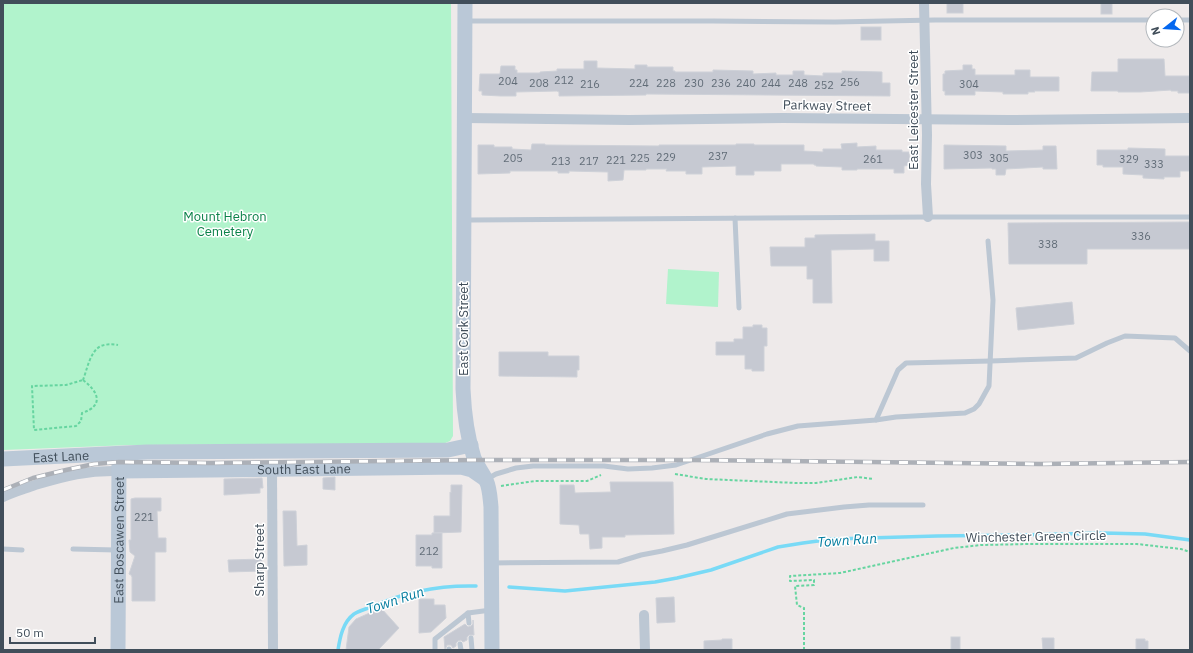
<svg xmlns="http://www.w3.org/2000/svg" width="1193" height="653" font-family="'IBM Plex Sans',sans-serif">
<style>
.green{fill:#b1f3cc}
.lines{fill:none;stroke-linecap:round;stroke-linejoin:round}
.stream{stroke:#79daf6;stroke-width:3.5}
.building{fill:#c6c9d2;stroke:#ced1d8}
.path{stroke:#66d5a0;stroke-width:2;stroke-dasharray:3 2;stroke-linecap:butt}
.lane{stroke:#bcc7d3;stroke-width:5}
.street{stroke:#bcc7d3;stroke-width:10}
.secondary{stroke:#bac8d7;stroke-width:15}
.rail-casing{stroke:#acb0b7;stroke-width:4.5}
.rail{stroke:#fff;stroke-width:3;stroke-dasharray:9;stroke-linecap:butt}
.labels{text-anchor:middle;stroke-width:3;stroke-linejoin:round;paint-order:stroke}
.number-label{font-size:11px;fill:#626d78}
.street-label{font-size:13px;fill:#414e5a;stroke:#fff}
.park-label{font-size:13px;fill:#0b8249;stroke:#fff}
.water-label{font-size:14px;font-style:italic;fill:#027c9f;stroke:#fff}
</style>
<rect width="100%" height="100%" fill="#eeeaea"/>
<g class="green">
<polygon points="3,3 451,3 453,436 450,441 443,444 131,445 3,450"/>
<polygon points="668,269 719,272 718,307 666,304"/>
</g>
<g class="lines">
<g class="stream">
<polyline points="509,587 565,591 655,582 677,578 711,570 778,547 803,543 833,539 937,536 1020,535 1104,533 1145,534 1190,540"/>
<path d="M338 650C340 637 343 622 354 614 359 611 365 609 371 607 404 592 440 585 476 586"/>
</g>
</g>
<g class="building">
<rect x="947" y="3" width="16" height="10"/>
<rect x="1101" y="3" width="11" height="11"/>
<rect x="861" y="27" width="20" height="13"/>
<polygon points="1118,59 1164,59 1165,76 1190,76 1190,93 1178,93 1178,91 1171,91 1171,90 1140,92 1118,92 1118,91 1091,91 1092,72 1118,72"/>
<polygon points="584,61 597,61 597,68 635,69 635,65 647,65 647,67 673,67 673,71 675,71 675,72 713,72 713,70 753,71 753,74 776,73 776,75 793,75 793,71 804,71 804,75 823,76 823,73 842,73 842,71 882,72 882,83 890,83 890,96 646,94 646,95 559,96 559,92 557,91 516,92 516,96 501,96 482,95 482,91 479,91 480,74 500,74 501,66 515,66 515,70 517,70 517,73 540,73 540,72 557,71 557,69 584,69"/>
<polygon points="963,65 972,65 972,69 975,69 975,75 1015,75 1015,70 1030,70 1030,77 1059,77 1059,91 1034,91 1035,92 1028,92 1028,94 1003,94 1003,92 975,91 975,95 945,95 945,91 943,91 943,74 945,74 945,71 963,70"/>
<polygon points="857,143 857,147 876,146 876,150 902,150 902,152 909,152 910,165 904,166 904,173 894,173 894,169 857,169 857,170 842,170 842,167 816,166 816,165 814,165 814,164 781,164 781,171 754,171 754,175 736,175 736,166 702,167 702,174 686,174 686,171 666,171 667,169 646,169 646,170 624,170 623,180 608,181 608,172 569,171 569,173 558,173 558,171 510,171 510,173 478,174 478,145 494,145 494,147 512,147 512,149 531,150 532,144 545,144 545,145 659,146 659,145 736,145 736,144 754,144 754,145 804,145 804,151 823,152 823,149 842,149 841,144"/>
<polygon points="944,145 1006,146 1006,151 1043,150 1043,146 1056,146 1057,169 1043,169 1043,167 1006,169 1005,175 996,175 996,169 992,169 992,168 944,169"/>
<polygon points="1128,148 1165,149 1165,156 1190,156 1190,171 1180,171 1180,177 1164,177 1164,179 1143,178 1143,175 1123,174 1123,167 1103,167 1103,165 1097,165 1097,150 1128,150"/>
<polygon points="1190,222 1190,249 1087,249 1087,264 1009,264 1008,223"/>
<polygon points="875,234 875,241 889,241 889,261 874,261 874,249 831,250 832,303 813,303 813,279 807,279 807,266 771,266 770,247 805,247 805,238 815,238 815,235"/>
<polygon points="1072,302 1074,324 1018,330 1016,308"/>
<polygon points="753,325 762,325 762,328 767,328 767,346 764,346 764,371 752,371 752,369 745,369 745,355 716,355 716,342 734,342 734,339 743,339 743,327 753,327"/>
<polygon points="499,352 548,352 548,356 579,356 579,370 577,370 577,377 499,376"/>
<polygon points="335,477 335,490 323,489 323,478"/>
<polygon points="262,478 263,488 260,488 260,493 224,495 224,479"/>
<polygon points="610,482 673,482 674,534 625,535 625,537 602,537 602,548 590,549 589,534 580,534 579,525 560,524 560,485 574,485 575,493 611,492"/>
<polygon points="451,485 462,485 461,532 434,533 434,516 450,516 450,492 451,493"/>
<polygon points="135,498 161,498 161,511 157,511 158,538 166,538 166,552 155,552 155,601 132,601 132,577 131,575 129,574 135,556 130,552 129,540 131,540 131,499"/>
<polygon points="283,511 296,511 297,546 307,545 307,565 284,566"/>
<polygon points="432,533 442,533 442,568 432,568 432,566 416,566 416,535 432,535"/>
<polygon points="262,559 262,571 229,572 228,560"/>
<polygon points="674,597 675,622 657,623 656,598"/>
<polygon points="419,599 434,599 434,605 445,605 446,618 431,632 419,633"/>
<polygon points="381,608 399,628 378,650 346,650 349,627 356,619"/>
<polygon points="473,620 474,635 469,635 467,637 467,640 463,642 461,640 458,641 456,643 456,646 453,648 451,645 447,645 445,650 444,637 465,624 468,627 471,626 473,624"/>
<rect x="951" y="637" width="9" height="13"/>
<polygon points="1042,638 1054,638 1054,650 1043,650"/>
<polygon points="722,639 732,639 732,650 704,650 704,641 722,640"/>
<polygon points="1136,639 1145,639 1145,641 1148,641 1148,650 1136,650"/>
</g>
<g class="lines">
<g class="path">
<path d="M83 380C99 392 104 406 82 413L81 421 76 426 34 430 32 386 66 385Z"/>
<path d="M83 380C87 370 90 351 101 346 106 344 112 344 118 345"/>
<polyline points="675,474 706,479 796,483 816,483 858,477 873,479"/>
<polyline points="501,486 535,481 587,481 601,475"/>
<polyline points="804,650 804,608 797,605 795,586 814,585 814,580 790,581 790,576 840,573 954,548 981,545 1028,544 1137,544 1181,549 1190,552"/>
</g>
<g class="lane">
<polyline points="1177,20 1189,20"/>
<polyline points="466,21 713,21 835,22 935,20 1153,20"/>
<polyline points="465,218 471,220 928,217 1190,217"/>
<polyline points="735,218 739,308"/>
<polyline points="876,420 896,417 965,413 974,409 979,404 989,386 993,300 988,241"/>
<polyline points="487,479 496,474 516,468 533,466 604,466 628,469 652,468 676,465 767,434 798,426 876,420 898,370 906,363 991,361 1076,358 1107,343 1125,336 1175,338 1190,351"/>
<polyline points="3,549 22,550"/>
<polyline points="73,549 116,550"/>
<polyline points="492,563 618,562 641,555 662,551 687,545 787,514 844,507 869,505 923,505"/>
<polyline points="468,613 469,623"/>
<polyline points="471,638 472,650"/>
<polyline points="460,644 461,650"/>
<polyline points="449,649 449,650"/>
<polyline points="435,650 435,639 468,613 491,610"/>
</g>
<g class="street">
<polyline points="924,3 927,135 926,184 928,217"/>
<polyline points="464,118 629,120 783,118 1008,120 1190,118"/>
<polyline points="272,469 273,650"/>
<path d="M3 497C13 492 24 489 35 485 65 476 88 470 119 471"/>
<polyline points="644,615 645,650"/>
</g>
<g class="secondary">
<path d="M465 3 463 389C464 412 467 436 474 458 477 466 483 473 486 480 490 489 490 498 491 507L492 650"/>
<path id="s1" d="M3 459 147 452 448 450 471 445"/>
<path id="s2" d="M119 471 461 467 472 470 485 479"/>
<path id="s3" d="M118 650 119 461"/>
</g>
<g class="rail-casing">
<polyline id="rail" points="3,490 33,478 66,470 94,464 119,462 210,463 475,460 689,460 1041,464 1190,462"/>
</g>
<use href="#rail" class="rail"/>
</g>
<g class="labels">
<g class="number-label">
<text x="564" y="84">212</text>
<text x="508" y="85">204</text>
<text x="850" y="86">256</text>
<text x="539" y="87">208</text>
<text x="639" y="87">224</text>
<text x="666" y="87">228</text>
<text x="694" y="87">230</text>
<text x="721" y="87">236</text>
<text x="746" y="87">240</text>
<text x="771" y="87">244</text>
<text x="798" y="87">248</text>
<text x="590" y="88">216</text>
<text x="969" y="88">304</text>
<text x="824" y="89">252</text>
<text x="973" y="159">303</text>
<text x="718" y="160">237</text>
<text x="666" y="161">229</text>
<text x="513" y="162">205</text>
<text x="640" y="162">225</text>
<text x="999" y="162">305</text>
<text x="873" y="163">261</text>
<text x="1129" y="163">329</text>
<text x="616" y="164">221</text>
<text x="561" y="165">213</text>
<text x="589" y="165">217</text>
<text x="1154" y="168">333</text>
<text x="1141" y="240">336</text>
<text x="1048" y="248">338</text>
<text x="144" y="521">221</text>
<text x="429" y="555">212</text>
</g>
<g class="street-label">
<text transform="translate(827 105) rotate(1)" y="5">Parkway Street</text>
<text transform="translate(913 110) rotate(-90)" y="5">East Leicester Street</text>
<text transform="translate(463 329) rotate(-90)" y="5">East Cork Street</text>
<text dy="5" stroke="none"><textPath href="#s1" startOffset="58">East Lane</textPath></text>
<text dy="5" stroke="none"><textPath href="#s2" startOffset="185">South East Lane</textPath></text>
<text transform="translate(1036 536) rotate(-1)" y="5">Winchester Green Circle</text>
<text dy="5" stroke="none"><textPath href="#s3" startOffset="110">East Boscawen Street</textPath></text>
<text transform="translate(259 560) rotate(-90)" y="5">Sharp Street</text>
</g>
<g class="park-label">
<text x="225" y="221">Mount Hebron<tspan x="225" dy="15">Cemetery</tspan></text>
</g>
<g class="water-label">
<text transform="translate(847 540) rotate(-4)" y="5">Town Run</text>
<text transform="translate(395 600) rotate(-18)" y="5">Town Run</text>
</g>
</g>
<rect width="1193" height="653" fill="none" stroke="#414e5a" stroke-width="8"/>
<g transform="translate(1165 28) rotate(253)"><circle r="19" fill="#ffffff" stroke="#b3b8bd"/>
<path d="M0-3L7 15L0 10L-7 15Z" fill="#0467ef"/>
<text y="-6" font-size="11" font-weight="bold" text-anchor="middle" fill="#414e5a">N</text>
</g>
<path d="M10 637v6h85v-6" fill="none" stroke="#414e5a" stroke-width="2"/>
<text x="16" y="637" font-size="12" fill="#414e5a" stroke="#ffffff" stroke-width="3" paint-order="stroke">50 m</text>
</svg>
